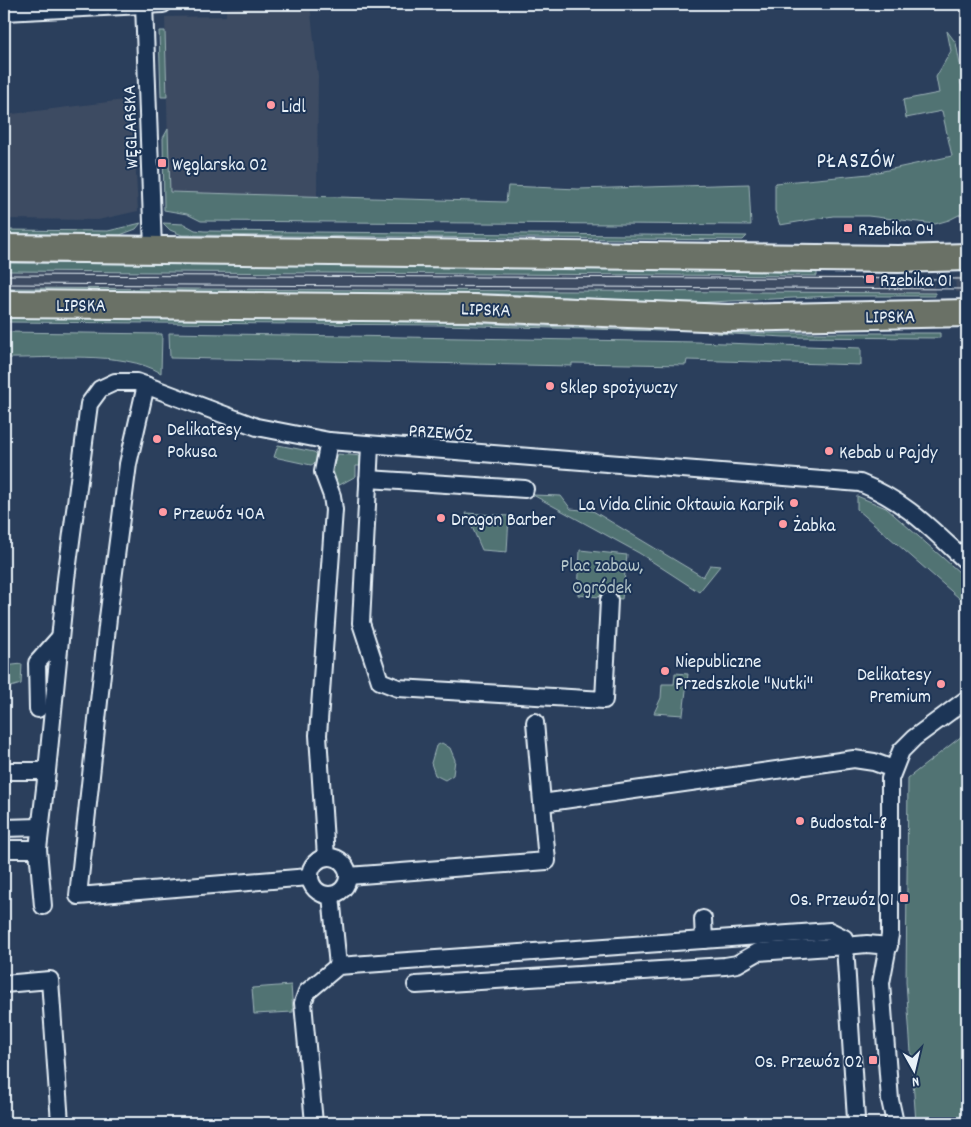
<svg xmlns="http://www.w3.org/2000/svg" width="971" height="1127" font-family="Dekko,sans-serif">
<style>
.built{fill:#3c4b62}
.green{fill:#517373;stroke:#9cb2b6}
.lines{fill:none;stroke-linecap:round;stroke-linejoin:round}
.street-casing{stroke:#e8f1f8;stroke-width:20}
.primary-casing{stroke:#e8f1f8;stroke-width:30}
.street{stroke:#1d3557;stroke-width:16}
.primary{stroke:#6a7166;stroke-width:26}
.tram{stroke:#e8f1f8;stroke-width:1}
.poi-dot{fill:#ff9aa2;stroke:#1d3557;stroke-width:2}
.labels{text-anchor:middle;stroke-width:4;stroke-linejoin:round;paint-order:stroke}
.poi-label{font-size:19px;fill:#e8f1f8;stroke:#1d3557;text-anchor:start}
.street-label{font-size:19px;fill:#e8f1f8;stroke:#1d3557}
.park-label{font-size:19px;fill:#b3c5c9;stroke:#1d3557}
.quarter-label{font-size:21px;letter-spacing:1px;fill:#e8f1f8;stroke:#1d3557}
</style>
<rect width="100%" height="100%" fill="#2b3f5c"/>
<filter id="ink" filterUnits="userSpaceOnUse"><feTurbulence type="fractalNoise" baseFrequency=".02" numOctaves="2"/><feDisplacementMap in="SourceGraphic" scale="10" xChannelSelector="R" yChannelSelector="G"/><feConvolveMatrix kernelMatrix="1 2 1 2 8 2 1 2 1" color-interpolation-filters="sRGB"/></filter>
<g filter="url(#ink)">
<g class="built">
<polygon points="282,4 310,4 318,76 317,196 169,192 165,17 226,16 226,9"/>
<polygon points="132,99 138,211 98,220 4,219 4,115"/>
<polygon points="4,271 933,277 935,293 4,288"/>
<polygon points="967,276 967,292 956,292 955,277"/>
</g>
<g class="green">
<polygon points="159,31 165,31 167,97 161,97"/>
<polygon points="947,31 956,43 963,80 960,81 967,101 965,117 967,132 967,211 949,220 935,224 868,216 833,216 780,225 775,211 775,183 869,174 952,156 942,111 906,118 903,100 939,93 936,77 951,51"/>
<polygon points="168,129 170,192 506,202 508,186 578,189 749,184 751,225 201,221 187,214 164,210 163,138"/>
<polygon points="141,223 136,229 120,235 4,234 4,230 108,231"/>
<polygon points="163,223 184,224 195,230 204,231 747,236 743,240 182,235 170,230"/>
<polygon points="4,263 817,268 817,276 4,271"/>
<polygon points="4,288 935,293 935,296 834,296 690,303 500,294 4,290"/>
<polygon points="4,318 442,322 664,331 442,325 4,322"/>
<path d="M4 332 162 334 161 373C123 350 49 359 4 358Z"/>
<polygon points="169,333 697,342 861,348 861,365 687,360 686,365 572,363 572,366 170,358"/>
<polygon points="716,333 940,333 940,338 784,337"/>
<polygon points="278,445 314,452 318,455 317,462 311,465 274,457"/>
<polygon points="338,454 362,456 362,466 356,466 356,476 336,487 332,469"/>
<polygon points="533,495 561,496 571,509 593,511 703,577 710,565 720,566 699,592 639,553"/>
<polygon points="857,496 886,508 967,579 967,605 857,509"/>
<polygon points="466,513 509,516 507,552 482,550"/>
<polygon points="580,550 627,555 622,599 578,595"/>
<polygon points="22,664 21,684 4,689 4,666"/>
<polygon points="675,673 688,674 683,715 654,713 661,698 662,684 674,684"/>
<polygon points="967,732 967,1123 916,1123 906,982 908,778"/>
<polygon points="442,743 450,748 455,760 453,775 445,780 435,775 431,763 436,746"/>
<polygon points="291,985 293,1012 254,1014 252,988"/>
</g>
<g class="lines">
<g class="street-casing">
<g id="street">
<polyline points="144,4 153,249"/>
<polyline points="4,12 163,4"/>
<polyline points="146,385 128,464 108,618 78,896 309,877"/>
<polyline points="370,446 361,623 380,681 398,688 604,700 609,600"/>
<polyline points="368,479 525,489"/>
<polyline points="38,709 37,663 60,637"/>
<path d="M4 771H47L66 579 89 404 100 389 115 382H137L257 427 329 441 860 483C906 501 932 530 967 562"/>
<polyline points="542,803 854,759 874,762 893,769"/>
<polyline points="4,828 40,827"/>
<polyline points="4,849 38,849"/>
<circle cx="329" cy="876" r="19"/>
<polyline points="326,857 318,735 334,510 332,496 323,472 329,441"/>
<polyline points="348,876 547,861 535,722"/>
<polyline points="331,895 338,966"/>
<polyline points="43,906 38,849 47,771"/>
<polyline points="703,919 704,940"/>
<polyline points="4,984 50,980 60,1123"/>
<polyline points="416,985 725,966 737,964 758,952 845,946 856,1119 855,1123"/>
<polyline points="314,1123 303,1003 307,992 338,966 830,931 844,938 845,946 867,944 889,946"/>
<polyline points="895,1123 890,1100 881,983 890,935 890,779 901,751 914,738 967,699"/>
</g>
</g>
<g class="primary-casing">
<g id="primary">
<polyline points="4,248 898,259 967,257"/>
<polyline points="4,304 474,308 728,318 967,313"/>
</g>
</g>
<use href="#street" class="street"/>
<use href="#primary" class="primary"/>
<g class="tram">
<polyline points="4,275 967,279"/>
<polyline points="4,284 967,289"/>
</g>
</g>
</g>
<g class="poi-dot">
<circle cx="271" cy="105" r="5"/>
<rect x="157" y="158" width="10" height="10" rx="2.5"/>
<rect x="843" y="223" width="10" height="10" rx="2.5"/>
<rect x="865" y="274" width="10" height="10" rx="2.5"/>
<circle cx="550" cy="386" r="5"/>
<circle cx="157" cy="439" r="5"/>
<circle cx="829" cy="451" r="5"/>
<circle cx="794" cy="503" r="5"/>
<circle cx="163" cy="512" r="5"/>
<circle cx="441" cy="518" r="5"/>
<circle cx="783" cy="524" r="5"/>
<circle cx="665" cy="671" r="5"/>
<circle cx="941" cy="684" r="5"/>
<circle cx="800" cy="821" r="5"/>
<rect x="899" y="893" width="10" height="10" rx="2.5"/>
<rect x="868" y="1055" width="10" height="10" rx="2.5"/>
</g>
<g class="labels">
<g class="poi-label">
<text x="281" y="112">Lidl</text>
<text x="172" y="170">Węglarska 02</text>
<text x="858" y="235">Rzebika 04</text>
<text x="880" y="286">Rzebika 01</text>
<text x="560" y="393">Sklep spożywczy</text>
<text x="167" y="435">Delikatesy<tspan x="167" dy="22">Pokusa</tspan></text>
<text x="839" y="458">Kebab u Pajdy</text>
<text x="784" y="510" text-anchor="end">La Vida Clinic Oktawia Karpik</text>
<text x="173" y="519">Przewóz 40A</text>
<text x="451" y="525">Dragon Barber</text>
<text x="793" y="531">Żabka</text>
<text x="675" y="667">Niepubliczne<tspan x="675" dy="22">Przedszkole "Nutki"</tspan></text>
<text x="931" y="680" text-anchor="end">Delikatesy<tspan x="931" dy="22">Premium</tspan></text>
<text x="810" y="828">Budostal-8</text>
<text x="894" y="905" text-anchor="end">Os. Przewóz 01</text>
<text x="863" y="1067" text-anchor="end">Os. Przewóz 02</text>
</g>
<g class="street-label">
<text transform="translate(129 127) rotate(-92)" y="7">WĘGLARSKA</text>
<text x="81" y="311">LIPSKA</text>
<text transform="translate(486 308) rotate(2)" y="7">LIPSKA</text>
<text transform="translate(890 315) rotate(-1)" y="7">LIPSKA</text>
<text transform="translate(441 431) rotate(4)" y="7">PRZEWÓZ</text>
</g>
<g class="park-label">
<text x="602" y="571">Plac zabaw,<tspan x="602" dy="22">Ogródek</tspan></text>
</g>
<g class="quarter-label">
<text x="856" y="167">PŁASZÓW</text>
</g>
</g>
<rect width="971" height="1127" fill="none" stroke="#1d3557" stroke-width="20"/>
<rect x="10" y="10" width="951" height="1107" fill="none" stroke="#e8f1f8" stroke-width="2" filter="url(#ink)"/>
<g transform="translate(914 1070) rotate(172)" stroke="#1d3557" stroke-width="4" paint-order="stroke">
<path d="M0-4L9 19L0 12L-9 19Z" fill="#e8f1f8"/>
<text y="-8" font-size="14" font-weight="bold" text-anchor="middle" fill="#e8f1f8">N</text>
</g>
</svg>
